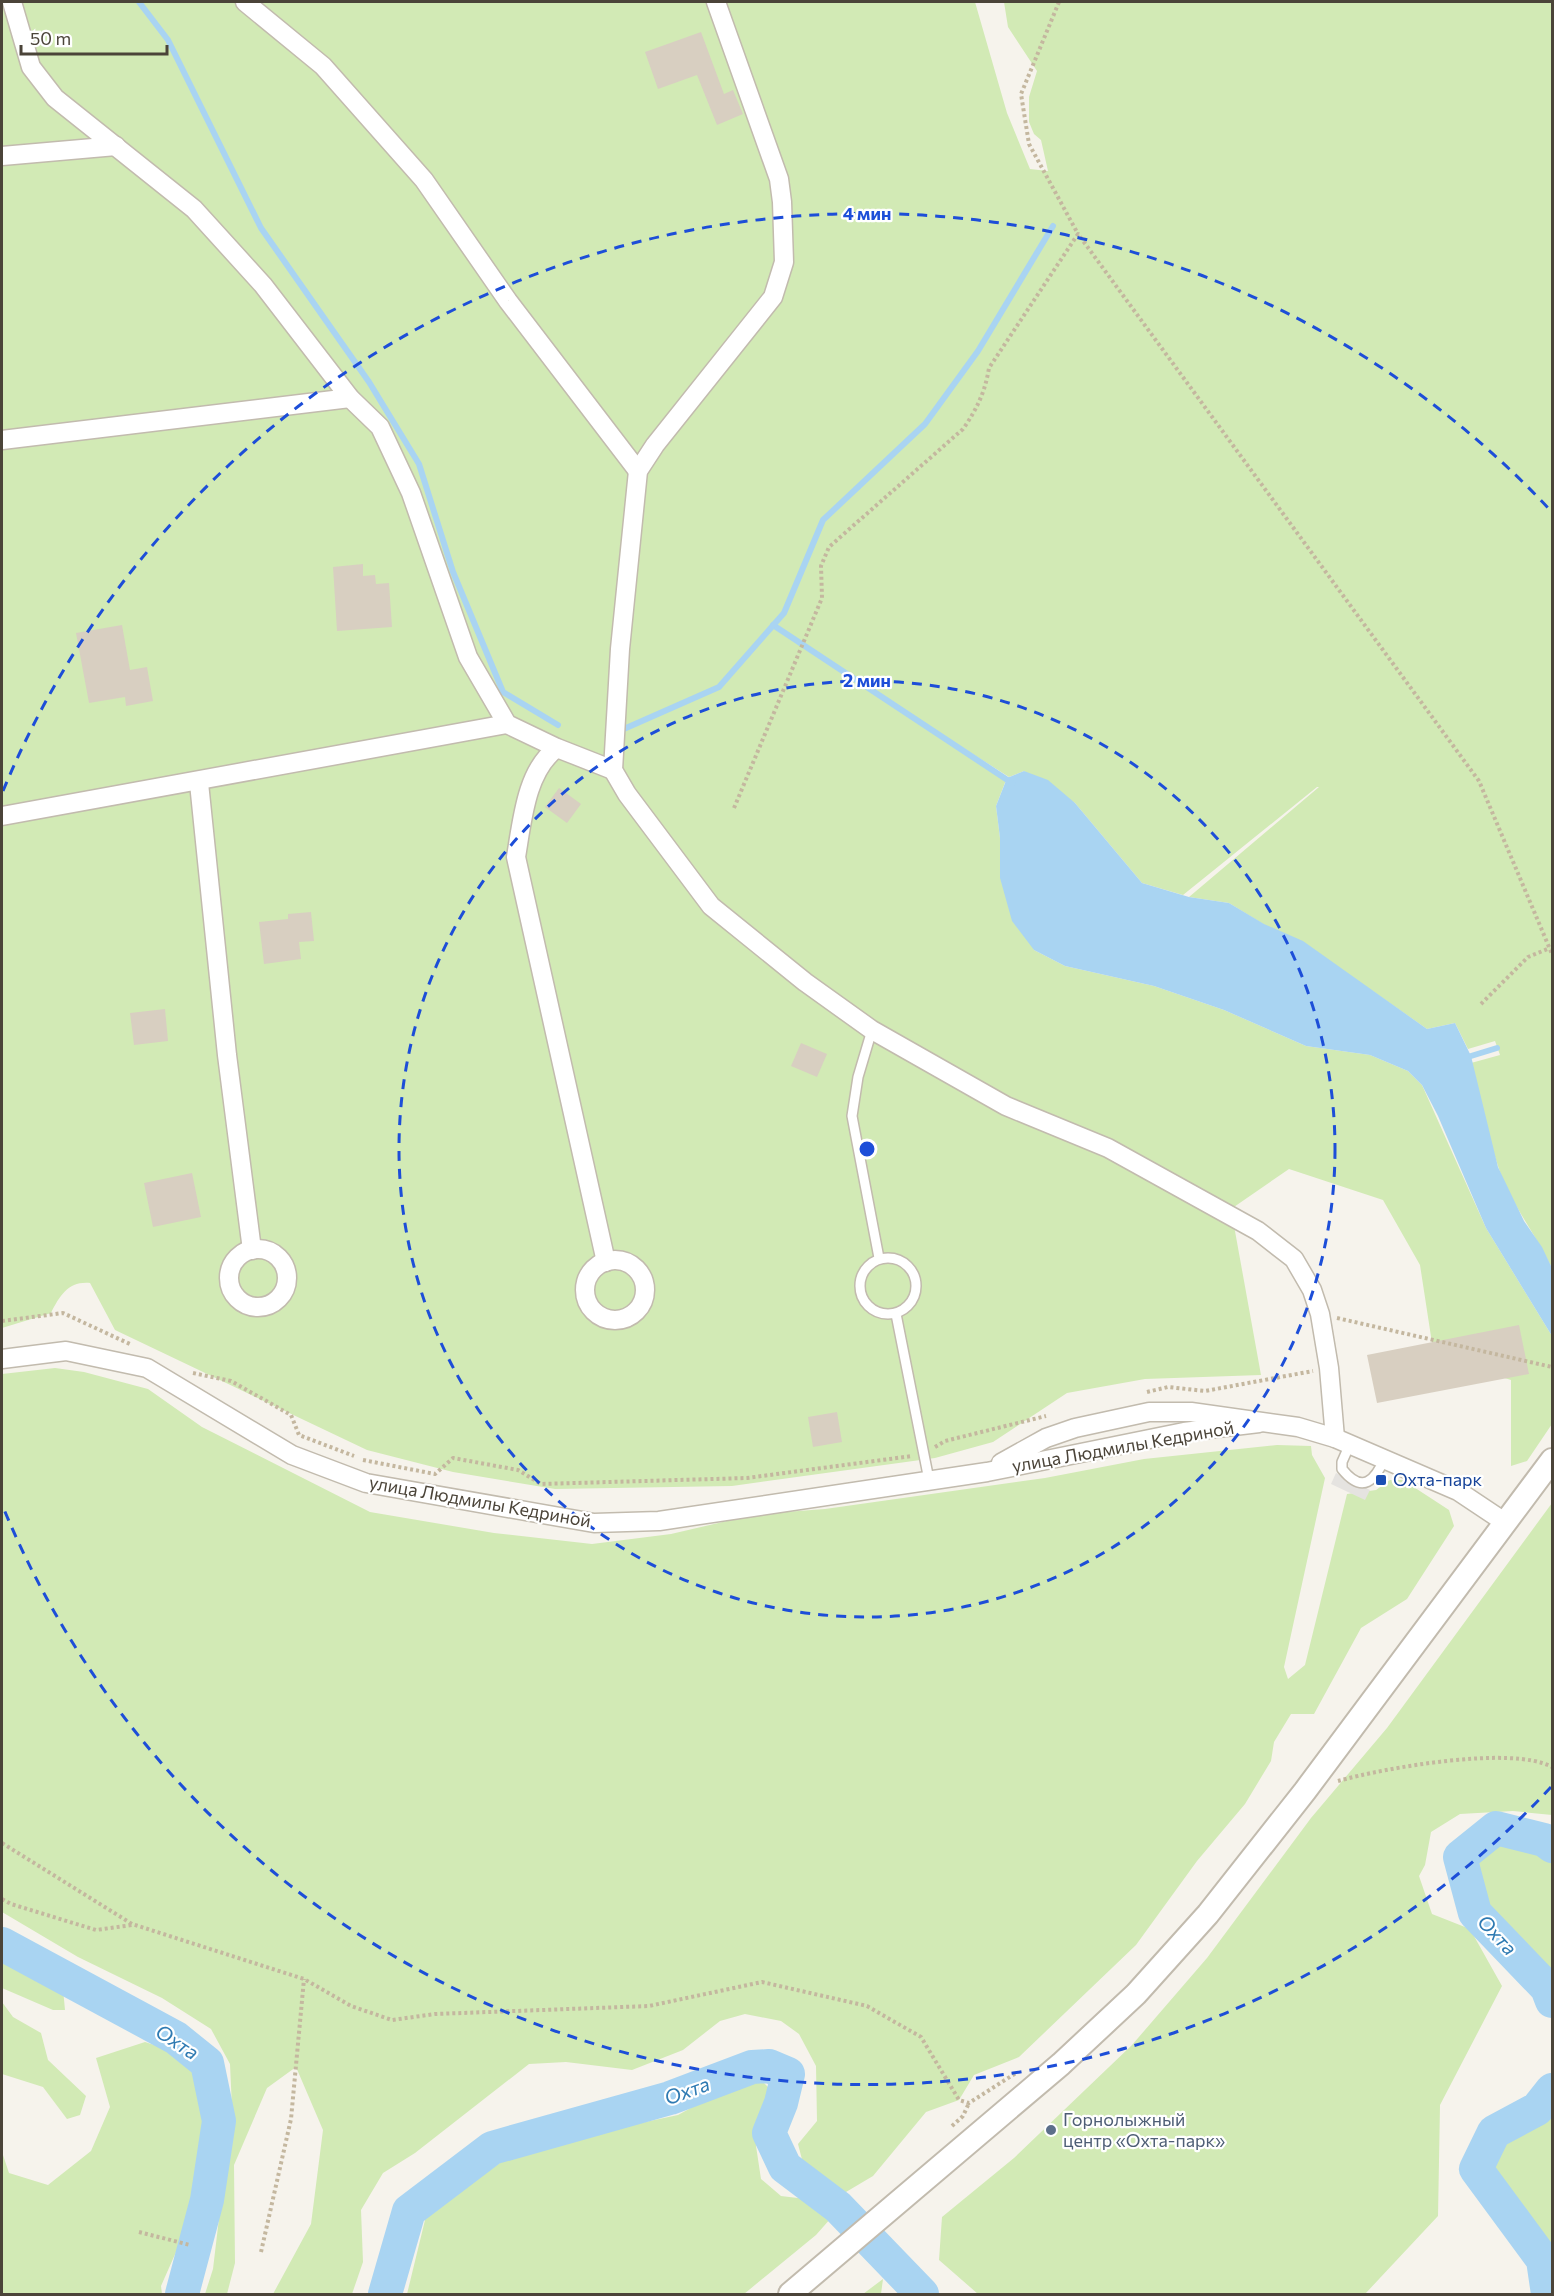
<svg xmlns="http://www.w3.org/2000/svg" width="1554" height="2296" font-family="Commissioner,sans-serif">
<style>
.green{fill:#d2eab5}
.parking{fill:#e5e3e0}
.water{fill:#a9d4f2}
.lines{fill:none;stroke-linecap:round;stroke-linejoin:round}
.stream{stroke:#a9d4f2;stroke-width:6}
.river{stroke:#a9d4f2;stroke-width:34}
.building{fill:#d8cfc1}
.service-casing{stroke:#c2bbae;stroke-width:12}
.minor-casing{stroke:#c2bbae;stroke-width:21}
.tertiary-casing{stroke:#c2bbae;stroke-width:26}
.path{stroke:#c4b79f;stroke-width:4;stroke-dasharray:3 3;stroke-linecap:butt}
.service{stroke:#fff;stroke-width:9}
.minor{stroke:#fff;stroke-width:18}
.tertiary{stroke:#fff;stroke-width:22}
.ring{fill:none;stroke:#1d4ed8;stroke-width:3;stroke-dasharray:10 8}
.transit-dot{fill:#1a4fb4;stroke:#fff;stroke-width:2}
.service-dot{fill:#5c6f8a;stroke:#fff;stroke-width:2}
.labels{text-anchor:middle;stroke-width:4.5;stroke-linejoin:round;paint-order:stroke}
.street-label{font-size:18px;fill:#4b4439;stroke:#fff}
.transit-label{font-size:18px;fill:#164399;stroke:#fff;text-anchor:start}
.service-label{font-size:18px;fill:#4e5e75;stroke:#fff;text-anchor:start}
.water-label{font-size:20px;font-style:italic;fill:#2e7ab2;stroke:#fff}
.centre{fill:#1d4ed8;stroke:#fff;stroke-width:3}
.ring-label{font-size:18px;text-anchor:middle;font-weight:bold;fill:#1d4ed8;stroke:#fff;stroke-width:4.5;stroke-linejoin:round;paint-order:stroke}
</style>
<rect width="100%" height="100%" fill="#f6f3ec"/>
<g class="green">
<path d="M2 2H975L1007 113 1030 169 1048 171 1041 140 1034 134 1029 122V97L1037 71 1008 27 1004 2H1552V1268C1536 1234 1510 1203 1498 1166 1487 1133 1480 1097 1471 1063L1500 1055 1495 1041 1468 1049 1455 1023 1427 1029 1374 992 1229 903 1189 897 1319 787H1317L1183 895 1142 883 1075 803 1024 771 1009 777 883 697 1006 780 996 806 1000 838 1034 950 1065 966 1154 986 1224 1010 1306 1046 1370 1055 1408 1071 1422 1085 1486 1228 1552 1336V1424L1527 1461 1511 1466V1380L1434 1356 1420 1265 1383 1200 1289 1169 1231 1209 1261 1375 1145 1379 1067 1393 993 1442 935 1458 732 1486 555 1489 453 1472 367 1450 115 1330 90 1283C69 1281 60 1295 51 1313L2 1328Z"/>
<polygon points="55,1368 84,1372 148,1389 202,1427 370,1512 494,1533 592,1544 671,1534 757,1514 825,1509 1045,1478 1144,1459 1277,1445 1311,1446 1312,1455 1325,1478 1284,1667 1288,1679 1305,1665 1347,1494 1376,1490 1390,1480 1403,1480 1449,1510 1454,1526 1407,1599 1361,1628 1314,1714 1291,1714 1274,1742 1271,1761 1245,1804 1197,1861 1136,1945 1019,2057 974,2075 959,2100 926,2112 873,2176 846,2192 826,2191 805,2171 798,2144 817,2121 816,2066 799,2034 781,2021 745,2014 720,2021 683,2050 632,2070 566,2062 529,2064 415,2153 383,2173 361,2210 363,2262 352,2294 273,2294 311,2224 323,2130 296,2067 267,2088 234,2165 235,2263 227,2294 205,2294 213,2269 232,2108 230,2064 211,2029 162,1998 78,1957 2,1912 2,1374"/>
<polygon points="1552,1503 1552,1815 1513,1811 1460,1814 1431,1832 1425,1865 1419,1876 1432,1914 1470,1929 1502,1986 1440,2105 1438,2216 1365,2294 978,2294 939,2260 942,2217 1014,2158 1132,2045 1207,1958 1311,1818 1387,1728"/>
<polygon points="1499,1842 1537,1852 1552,1863 1552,1972 1487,1904 1474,1857"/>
<polygon points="2,1956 24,1965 63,1989 65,2010 53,2010 2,1988"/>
<polygon points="2,2002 13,2017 41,2033 48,2060 86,2096 80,2115 67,2119 43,2087 2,2074"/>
<polygon points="145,2042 179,2053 204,2089 209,2137 180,2243 161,2286 162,2294 2,2294 2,2152 9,2173 48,2185 91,2151 110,2107 96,2058"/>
<polygon points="759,2078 771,2090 756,2146 761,2179 781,2196 806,2199 831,2218 816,2235 744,2294 407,2294 426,2216 504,2160 565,2139 678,2115 720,2092"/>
<polygon points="1552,2112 1552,2258 1492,2169 1500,2142"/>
<polygon points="883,2279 881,2294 863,2294"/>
</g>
<polygon class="parking" points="1336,1473 1370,1490 1365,1500 1331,1484"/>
<polygon class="water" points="1024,771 1048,780 1075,803 1142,883 1189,897 1229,903 1264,924 1303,941 1427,1029 1455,1023 1471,1056 1498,1167 1524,1221 1542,1247 1552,1268 1552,1336 1486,1228 1438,1116 1422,1085 1408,1071 1370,1055 1306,1046 1224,1010 1154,986 1065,966 1034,950 1012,921 1000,878 1000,838 996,806 1007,778"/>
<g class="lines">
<g class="stream">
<polyline points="139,2 168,40 261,228 369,382 419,464 453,572 503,692 558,725"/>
<polyline points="773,625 1012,783"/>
<polyline points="617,732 719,687 784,613 823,520 925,424 978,351 1053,226"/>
<polyline points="1471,1056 1497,1048"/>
</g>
<g class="river">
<polyline points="1552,1846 1544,1840 1496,1828 1460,1857 1475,1913 1547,1988 1552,2001"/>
<polyline points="2,1944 176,2038 207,2063 219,2121 207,2200 182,2294"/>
<polyline points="385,2294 409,2211 492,2148 670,2098 752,2067 769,2066 788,2074 781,2103 769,2133 785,2167 838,2207 922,2294"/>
<polyline points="1548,2294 1543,2260 1476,2169 1494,2132 1537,2109 1552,2090"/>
</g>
</g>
<g class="building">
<polygon points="701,32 724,94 733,90 743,114 717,125 697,75 658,89 645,52"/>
<polygon points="363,564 363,576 375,575 376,584 389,583 392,627 337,631 333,567"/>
<polygon points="122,625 130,670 147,667 153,701 126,706 125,697 89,703 76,633"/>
<polygon points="559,788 581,804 567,823 545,807"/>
<polygon points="311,912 314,941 299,942 301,959 264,964 259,922 288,919 288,914"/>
<polygon points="165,1009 168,1041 134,1045 130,1013"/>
<polygon points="801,1043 827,1054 817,1077 791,1066"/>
<polygon points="192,1173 201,1217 153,1227 144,1183"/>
<polygon points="1519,1325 1529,1374 1377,1403 1367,1355"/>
<polygon points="837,1412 842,1442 813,1447 808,1417"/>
</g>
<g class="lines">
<g class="service-casing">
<g id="service">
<polyline points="872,1030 858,1077 852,1116 879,1258"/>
<circle cx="888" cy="1286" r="28"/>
<polyline points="896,1314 929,1480"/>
<path d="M1350 1444 1342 1462V1469C1363 1495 1375 1480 1385 1458"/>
</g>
</g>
<g class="minor-casing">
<g id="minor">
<polyline points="12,2 31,67 55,98 194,209 263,285 350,398 380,427 411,493 468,657 507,724 557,748 613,770"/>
<polyline points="245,2 323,66 424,180 508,301 638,471"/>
<polyline points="716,2 779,179 782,202 784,262 773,297 655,445 638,471 620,649 613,770 627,794 711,906 805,982 872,1030 1006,1106 1108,1148 1258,1231 1294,1259 1312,1290 1320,1314 1329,1368 1335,1438"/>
<polyline points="2,156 116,146"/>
<polyline points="2,440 350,398"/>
<path d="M557 748C526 770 522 822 516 857L606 1262"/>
<polyline points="199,783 227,1055 252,1250"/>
<polyline points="2,816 507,724"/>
<circle cx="258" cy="1278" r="29"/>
<circle cx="615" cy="1290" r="30"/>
<polyline points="2,1359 66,1351 147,1368 292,1455 366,1483 594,1523 659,1521 987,1472 1184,1432 1259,1423"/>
<polyline points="1001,1463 1046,1438 1075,1428 1149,1412 1191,1412 1298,1427 1335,1438 1458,1491 1506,1523"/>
</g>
</g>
<g class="tertiary-casing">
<polyline id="tertiary" points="790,2294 1061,2064 1136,1994 1208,1914 1305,1791 1552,1460"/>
</g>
<g class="path">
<polyline points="1059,2 1021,94 1029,144 1078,234"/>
<path d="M734 808 822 598 821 566 829 547 963 429C977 409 985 392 989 368L1078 234 1479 781 1552 954"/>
<polyline points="1481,1004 1528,957 1550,948"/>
<polyline points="1337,1318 1552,1367"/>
<polyline points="2,1321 63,1313 132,1345"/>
<polyline points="193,1373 231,1381 291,1415 299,1435 354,1456"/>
<polyline points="1147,1392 1168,1387 1205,1391 1313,1371"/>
<polyline points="935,1447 945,1441 1046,1416"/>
<polyline points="363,1460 435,1474 453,1458 518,1470 541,1484 747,1478 912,1456"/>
<path d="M1338 1781C1384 1768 1512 1745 1552 1767"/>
<polyline points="2,1843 132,1924 304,1979 351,2006 392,2020 435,2014 649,2006 762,1982 867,2006 921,2037 959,2100 969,2103 1016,2073"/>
<polyline points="2,1899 11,1904 96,1930 132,1925"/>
<polyline points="952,2126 963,2116 969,2103"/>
<polyline points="139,2232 190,2245"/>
<polyline points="261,2252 291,2119 304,1979"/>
</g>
<use href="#service" class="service"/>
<use href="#minor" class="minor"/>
<use href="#tertiary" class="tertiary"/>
</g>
<g class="ring">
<circle cx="867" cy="1149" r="468"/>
<path d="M1551 1787A935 935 0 0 1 3 1507M3 791A935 935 0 0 1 1551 511"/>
</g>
<rect class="transit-dot" x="1375" y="1474" width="12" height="12" rx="3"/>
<circle class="service-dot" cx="1051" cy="2130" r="6"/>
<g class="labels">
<g class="street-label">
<text transform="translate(1123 1447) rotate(-10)" y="6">улица Людмилы Кедриной</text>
<text transform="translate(480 1502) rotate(10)" y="6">улица Людмилы Кедриной</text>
</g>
<g class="transit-label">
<text x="1393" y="1486">Охта-парк</text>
</g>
<g class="service-label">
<text x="1063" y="2126">Горнолыжный<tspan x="1063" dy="21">центр «Охта-парк»</tspan></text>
</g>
<g class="water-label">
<text transform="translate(1497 1935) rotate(47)" y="7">Охта</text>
<text transform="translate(177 2042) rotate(33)" y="7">Охта</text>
<text transform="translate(687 2091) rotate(-20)" y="7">Охта</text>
</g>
</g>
<circle cx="867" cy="1149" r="9" class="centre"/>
<g class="ring-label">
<text x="867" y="220">4 мин</text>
<text x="867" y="687">2 мин</text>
</g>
<rect width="1554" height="2296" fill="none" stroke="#4b4439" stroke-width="6"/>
<path d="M21 45v9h146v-9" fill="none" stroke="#4b4439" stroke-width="3"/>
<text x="30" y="45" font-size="18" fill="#4b4439" stroke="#ffffff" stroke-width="4.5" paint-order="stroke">50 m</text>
</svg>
